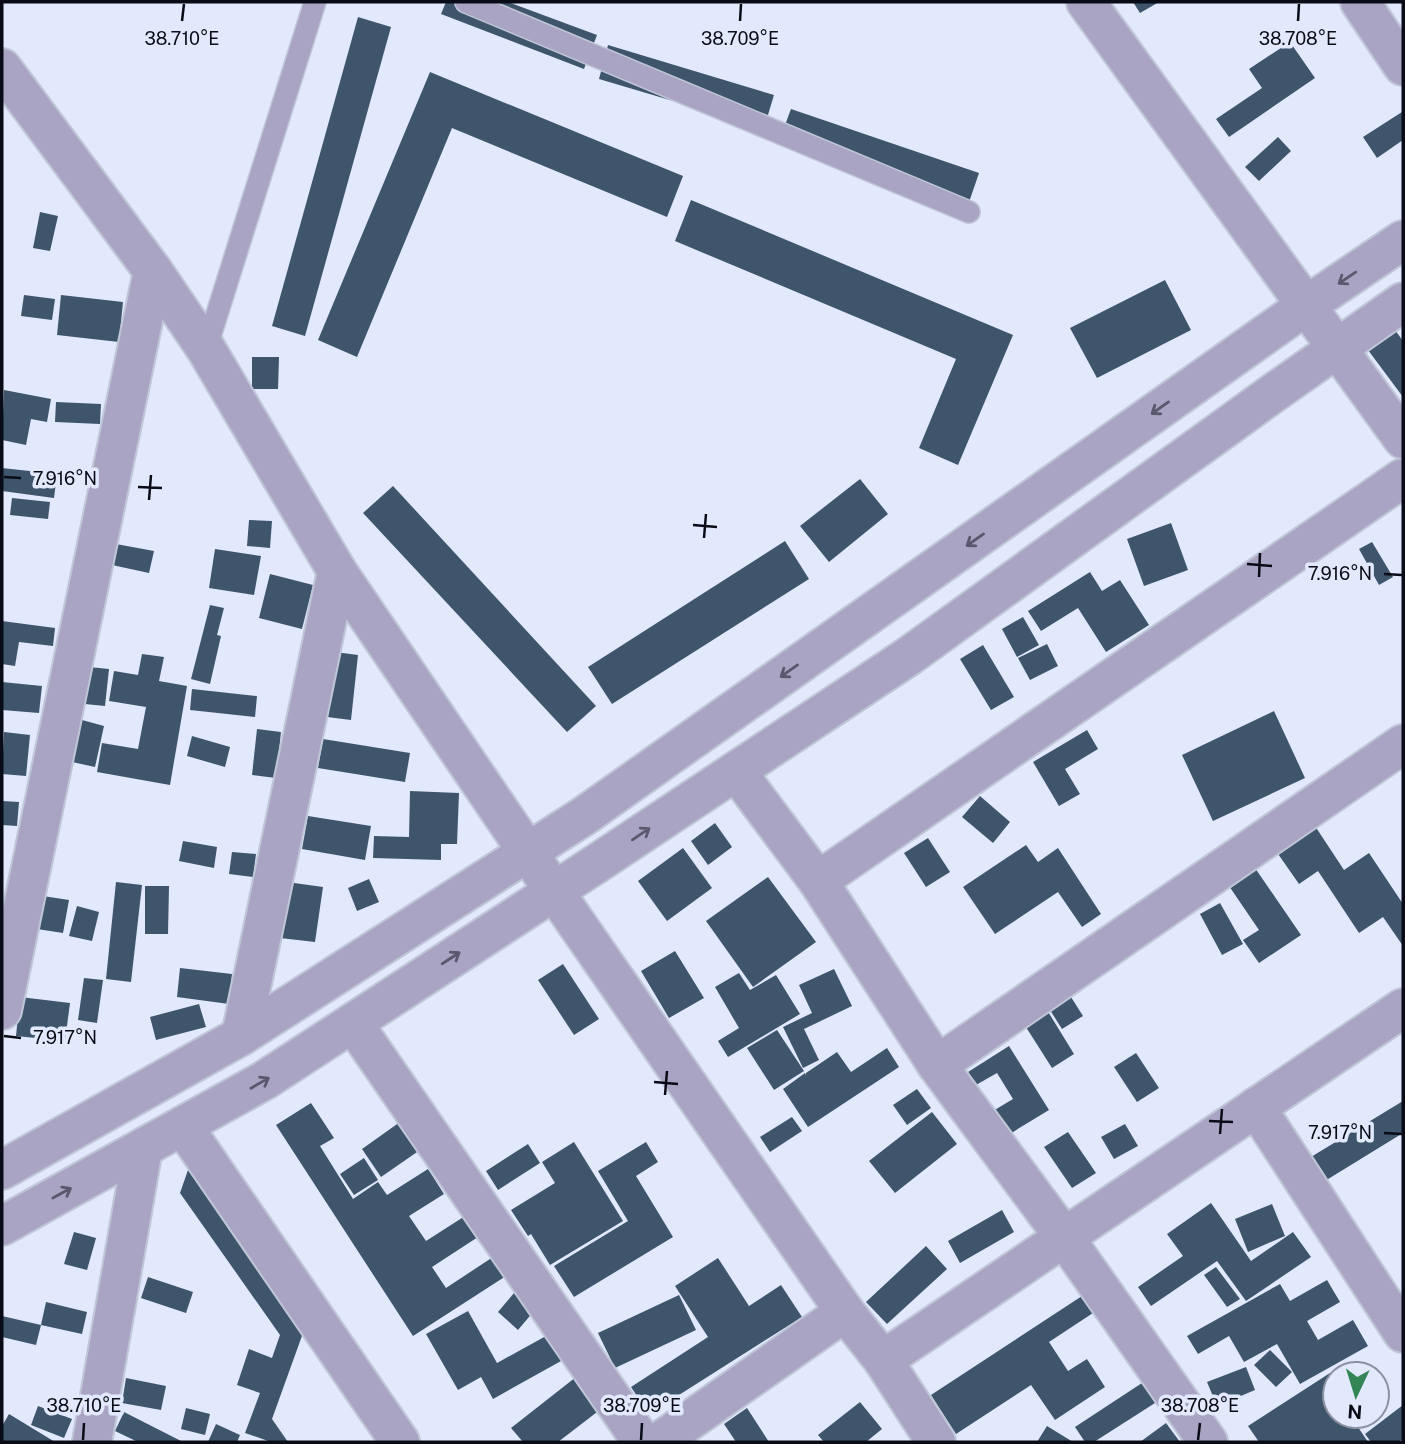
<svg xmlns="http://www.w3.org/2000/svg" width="1405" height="1444" font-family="'Public Sans',sans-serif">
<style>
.building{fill:#3e556c}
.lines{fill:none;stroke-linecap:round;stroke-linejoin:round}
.service-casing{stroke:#bfc6d8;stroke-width:24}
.minor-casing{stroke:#bfc6d8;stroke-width:42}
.tertiary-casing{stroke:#bfc6d8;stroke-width:42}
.service{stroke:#aaa4c4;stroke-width:21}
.minor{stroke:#aaa4c4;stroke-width:38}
.tertiary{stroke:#aaa4c4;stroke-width:38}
.oneway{stroke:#5a586e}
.ticks{fill:none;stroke:#090c17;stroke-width:2.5}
.ticks-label{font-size:18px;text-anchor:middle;fill:#090c17;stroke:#e2e9fd;stroke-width:7;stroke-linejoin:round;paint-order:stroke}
</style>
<rect width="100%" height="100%" fill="#e2e9fd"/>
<g class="building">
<polygon points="446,2 508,2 597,35 584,69 441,14"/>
<polygon points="1133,2 1159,2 1140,13"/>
<polygon points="358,17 391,27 305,336 272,326"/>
<polygon points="1290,42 1315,78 1229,137 1216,119 1262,88 1249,69"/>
<polygon points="608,45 774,95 764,128 599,79"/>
<polygon points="430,72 683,176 667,217 452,128 357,357 318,340"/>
<polygon points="791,109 979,173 967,208 778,144"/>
<polygon points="1402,112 1403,140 1377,158 1363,137"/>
<polygon points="1278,137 1291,151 1259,181 1245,167"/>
<polygon points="691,200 1013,335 958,465 919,448 956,359 675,241"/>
<polygon points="40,212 58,216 50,251 33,248"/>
<polygon points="1165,280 1191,330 1097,378 1070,328"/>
<polygon points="24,295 55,299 52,320 21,316"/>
<polygon points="61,295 123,302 119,342 57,335"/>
<polygon points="1395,330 1403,341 1403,397 1368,350"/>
<polygon points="252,357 279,357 278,389 252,389"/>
<polygon points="4,390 51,399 47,422 31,419 26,445 2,440"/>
<polygon points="56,402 101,404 100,424 55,422"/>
<polygon points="2,468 57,474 54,498 2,491"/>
<polygon points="860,479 888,514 829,562 800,526"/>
<polygon points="393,486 596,706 567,732 363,513"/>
<polygon points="12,498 50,502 48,519 10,515"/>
<polygon points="249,520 272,521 270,548 247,546"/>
<polygon points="1171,523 1188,570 1144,586 1127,539"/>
<polygon points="785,541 809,579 612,704 588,667"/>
<polygon points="1372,542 1393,577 1379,585 1359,549"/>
<polygon points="116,544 154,551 149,573 112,565"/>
<polygon points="215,549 261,556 254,595 209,588"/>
<polygon points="1090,572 1102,591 1120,580 1149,625 1106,652 1078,608 1041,631 1028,611"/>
<polygon points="270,574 313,585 302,629 259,618"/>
<polygon points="210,605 224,608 217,635 221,636 210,684 191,679"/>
<polygon points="1023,617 1039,645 1017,657 1002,629"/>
<polygon points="2,621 55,628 53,646 19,642 15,666 2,664"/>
<polygon points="1047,644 1058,666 1030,680 1018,658"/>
<polygon points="983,645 1014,697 991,710 960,659"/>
<polygon points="335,652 358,655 351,720 327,717"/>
<polygon points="142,654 164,657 159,681 187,686 170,785 97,772 102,743 138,749 146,707 109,701 114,671 138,675"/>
<polygon points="89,667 109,669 105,706 85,704"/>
<polygon points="2,682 42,686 39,713 2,710"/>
<polygon points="192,689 257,696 255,717 190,710"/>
<polygon points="1274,711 1305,778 1213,821 1182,755"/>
<polygon points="82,720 104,726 95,767 72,762"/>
<polygon points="257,729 281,732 276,778 252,775"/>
<polygon points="1087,730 1098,749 1065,769 1080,794 1059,806 1033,762"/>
<polygon points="4,732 30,735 26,776 2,774"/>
<polygon points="192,736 230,747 225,767 187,756"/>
<polygon points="323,739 410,753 405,782 318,768"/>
<polygon points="410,791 459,793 457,844 441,844 441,860 373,858 374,836 409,837"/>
<polygon points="980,796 1010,822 993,843 962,817"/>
<polygon points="2,801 19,802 17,826 2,825"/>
<polygon points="308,816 371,826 365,860 302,849"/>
<polygon points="715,823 732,847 708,865 691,841"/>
<polygon points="1315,826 1344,870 1369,853 1403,904 1403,946 1383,917 1359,933 1318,871 1299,884 1276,851"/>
<polygon points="928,838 950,872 926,887 904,853"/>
<polygon points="183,841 217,847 214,868 179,861"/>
<polygon points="1026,845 1038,862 1058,848 1101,914 1082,927 1058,892 995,934 963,887"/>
<polygon points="683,848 712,888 667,921 638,881"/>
<polygon points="232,852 256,854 253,877 229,874"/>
<polygon points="1255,868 1301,935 1259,963 1243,940 1259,930 1229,886"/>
<polygon points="768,877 816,942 753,987 706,921"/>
<polygon points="369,879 379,902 357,911 348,888"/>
<polygon points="116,882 142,885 131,982 106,979"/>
<polygon points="287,882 323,887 315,942 280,938"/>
<polygon points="145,886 169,886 168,934 145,934"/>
<polygon points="43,896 69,900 63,933 37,929"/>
<polygon points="1220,903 1243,944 1222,955 1200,914"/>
<polygon points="77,906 99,912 92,941 69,936"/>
<polygon points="675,951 704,998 669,1018 641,971"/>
<polygon points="563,964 599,1019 574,1035 538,980"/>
<polygon points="180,968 232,974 229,1004 177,997"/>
<polygon points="834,969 852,1006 804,1029 819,1060 803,1068 783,1027 812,1013 799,985"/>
<polygon points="739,973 750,990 776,975 800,1014 728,1057 718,1041 739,1028 715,987"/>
<polygon points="84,978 103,980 97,1023 78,1020"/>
<polygon points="20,997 70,1003 65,1041 16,1036"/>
<polygon points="1071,997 1083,1016 1062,1029 1050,1010"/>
<polygon points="199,1004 206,1027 156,1040 150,1017"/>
<polygon points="1047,1010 1074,1054 1052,1068 1024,1024"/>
<polygon points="777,1030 804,1071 774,1090 747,1048"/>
<polygon points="1009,1046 1049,1110 1008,1135 993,1111 1013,1099 997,1073 976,1085 968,1072"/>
<polygon points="887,1048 899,1067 808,1127 783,1089 805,1073 806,1075 806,1073 837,1052 851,1072"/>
<polygon points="1136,1053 1159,1088 1137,1102 1114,1067"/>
<polygon points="917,1089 931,1108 907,1125 893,1105"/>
<polygon points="1403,1101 1403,1133 1320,1184 1306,1160"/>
<polygon points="311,1103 334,1138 320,1146 353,1199 378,1182 387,1195 428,1169 444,1194 409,1216 426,1241 465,1216 478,1237 432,1267 446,1288 493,1257 506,1276 413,1336 276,1125"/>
<polygon points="932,1112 957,1144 895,1193 869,1161"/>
<polygon points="792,1117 802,1131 770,1152 760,1137"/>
<polygon points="400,1122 420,1150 381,1177 362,1149"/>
<polygon points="1125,1124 1138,1146 1114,1159 1101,1137"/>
<polygon points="1068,1132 1096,1173 1072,1188 1044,1147"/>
<polygon points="574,1142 623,1221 550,1265 531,1234 528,1236 511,1210 555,1183 542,1162"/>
<polygon points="646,1142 658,1162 636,1176 673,1237 574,1297 554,1266 628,1221 598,1171"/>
<polygon points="528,1144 540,1163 498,1190 486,1171"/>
<polygon points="364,1158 378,1180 354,1195 340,1174"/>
<polygon points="188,1170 303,1333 272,1419 288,1442 271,1442 245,1433 260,1393 237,1385 249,1349 272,1358 280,1335 180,1193"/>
<polygon points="1211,1203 1251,1261 1293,1232 1311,1257 1246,1301 1217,1261 1151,1306 1138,1287 1183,1256 1167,1234"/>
<polygon points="1272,1204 1285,1236 1248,1252 1235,1219"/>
<polygon points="1002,1210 1014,1232 960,1263 948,1241"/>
<polygon points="74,1232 96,1238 87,1270 64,1264"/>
<polygon points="926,1246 947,1269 887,1324 866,1302"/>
<polygon points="718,1258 749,1306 781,1285 802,1317 649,1414 631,1387 708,1337 675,1286"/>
<polygon points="1216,1267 1240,1299 1227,1307 1204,1275"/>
<polygon points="148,1277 193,1292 186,1313 141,1298"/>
<polygon points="1327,1280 1340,1302 1307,1321 1318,1340 1353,1320 1368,1346 1300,1384 1277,1344 1244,1362 1229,1336 1198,1354 1187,1336 1280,1284 1290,1301"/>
<polygon points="514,1293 534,1311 518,1330 498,1312"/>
<polygon points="679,1295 696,1330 615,1368 598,1333"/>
<polygon points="1082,1296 1093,1313 1049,1342 1068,1371 1087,1359 1105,1387 1055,1420 1031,1385 956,1434 931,1395"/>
<polygon points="46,1302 87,1312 82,1334 41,1325"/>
<polygon points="468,1311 497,1363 546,1336 561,1361 493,1399 481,1377 458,1390 426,1334"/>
<polygon points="2,1316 41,1325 36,1345 2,1337"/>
<polygon points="1270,1350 1292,1372 1276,1387 1254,1365"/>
<polygon points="1246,1367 1255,1390 1217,1406 1207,1382"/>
<polygon points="1330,1373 1335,1380 1335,1416 1362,1416 1354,1421 1368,1442 1259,1442 1248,1426"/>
<polygon points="576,1377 601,1409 558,1442 523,1442 511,1428"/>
<polygon points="126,1378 166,1386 161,1410 122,1403"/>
<polygon points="1142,1383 1155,1403 1094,1442 1085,1442 1075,1427"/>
<polygon points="860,1402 882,1429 866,1442 824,1442 818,1435"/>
<polygon points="1403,1405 1403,1439 1398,1442 1371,1442 1365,1434"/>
<polygon points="38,1406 72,1419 64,1438 31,1425"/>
<polygon points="186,1408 210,1414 205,1435 181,1429"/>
<polygon points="747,1408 769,1442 736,1442 724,1424"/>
<polygon points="124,1412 183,1442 138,1442 115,1431"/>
<polygon points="9,1414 55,1442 2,1442 2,1426"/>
<polygon points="1166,1423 1180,1442 1140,1442"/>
<polygon points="216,1424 240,1435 237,1442 208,1442"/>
<polygon points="1047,1426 1073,1442 1037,1442"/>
</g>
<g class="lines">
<g class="service-casing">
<g id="service">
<polyline points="466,2 969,212"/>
<polyline points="206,349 315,2"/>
</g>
</g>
<g class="minor-casing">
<g id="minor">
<polyline points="1360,2 1403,66"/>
<polyline points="2,68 153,271 206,349 337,571 554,891 845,1312 883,1360 936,1442"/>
<polyline points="736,771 818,881 937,1065 1064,1237 1208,1442"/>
<polyline points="818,881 1403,478"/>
<polyline points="2,1010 153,271"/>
<polyline points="353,1023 642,1442"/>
<polyline points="241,1036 337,571"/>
<polyline points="937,1065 1403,744"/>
<polyline points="1256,1107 1403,1333"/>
<polyline points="183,1126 400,1442"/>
<polyline points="883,1360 1403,1008"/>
<polyline points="92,1442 143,1148"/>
<polyline points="659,1442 845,1312"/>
</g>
</g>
<g class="tertiary-casing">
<g id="tertiary">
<polyline points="1086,2 1403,439"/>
<polyline points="2,1170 241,1036 584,816 1307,305 1403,240"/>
<polyline points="2,1226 265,1080 596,864 909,656 1272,394 1403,302"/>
</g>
</g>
<use href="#service" class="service"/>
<use href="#minor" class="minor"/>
<use href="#tertiary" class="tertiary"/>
</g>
<defs><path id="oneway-shaft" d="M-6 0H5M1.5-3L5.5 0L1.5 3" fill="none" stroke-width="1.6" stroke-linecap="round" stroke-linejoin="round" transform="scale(1.75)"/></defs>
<g class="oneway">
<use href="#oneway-shaft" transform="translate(1347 278) rotate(146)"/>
<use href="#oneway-shaft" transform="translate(1160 408) rotate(145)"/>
<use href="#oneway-shaft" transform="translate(975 540) rotate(145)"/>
<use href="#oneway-shaft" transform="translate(789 671) rotate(145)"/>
<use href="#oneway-shaft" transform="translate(641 834) rotate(-34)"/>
<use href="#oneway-shaft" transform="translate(451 958) rotate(-33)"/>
<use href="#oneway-shaft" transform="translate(260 1083) rotate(-30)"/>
<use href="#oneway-shaft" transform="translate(62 1193) rotate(-29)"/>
</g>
<path class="ticks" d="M182 21 184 4M740 21 741 4M1298 21 1299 4M4 477 21 478M138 487 162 488M149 500 151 475M693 525 717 527M704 538 706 514M1247 564 1272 566M1384 574 1402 575M1259 577 1260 553M4 1036 21 1038M654 1082 678 1084M665 1095 667 1071M1209 1121 1233 1122M1384 1133 1402 1134M1220 1134 1222 1109M83 1440 84 1423M641 1440 642 1423M1198 1440 1200 1423"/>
<g class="ticks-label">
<text x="182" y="45">38.710°E</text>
<text x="740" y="45">38.709°E</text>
<text x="1298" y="45">38.708°E</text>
<text x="65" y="485">7.916°N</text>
<text x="1340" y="580">7.916°N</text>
<text x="65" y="1044">7.917°N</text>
<text x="1340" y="1139">7.917°N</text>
<text x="84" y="1412">38.710°E</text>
<text x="642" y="1412">38.709°E</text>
<text x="1200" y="1412">38.708°E</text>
</g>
<rect width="1405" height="1444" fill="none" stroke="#090c17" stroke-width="7"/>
<g transform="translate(1356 1395) rotate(184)"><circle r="33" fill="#e2e9fd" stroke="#8b91a1" stroke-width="2"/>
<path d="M0-5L12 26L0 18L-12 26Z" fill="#348556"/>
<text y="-10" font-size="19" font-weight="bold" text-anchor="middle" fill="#090c17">N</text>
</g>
</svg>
